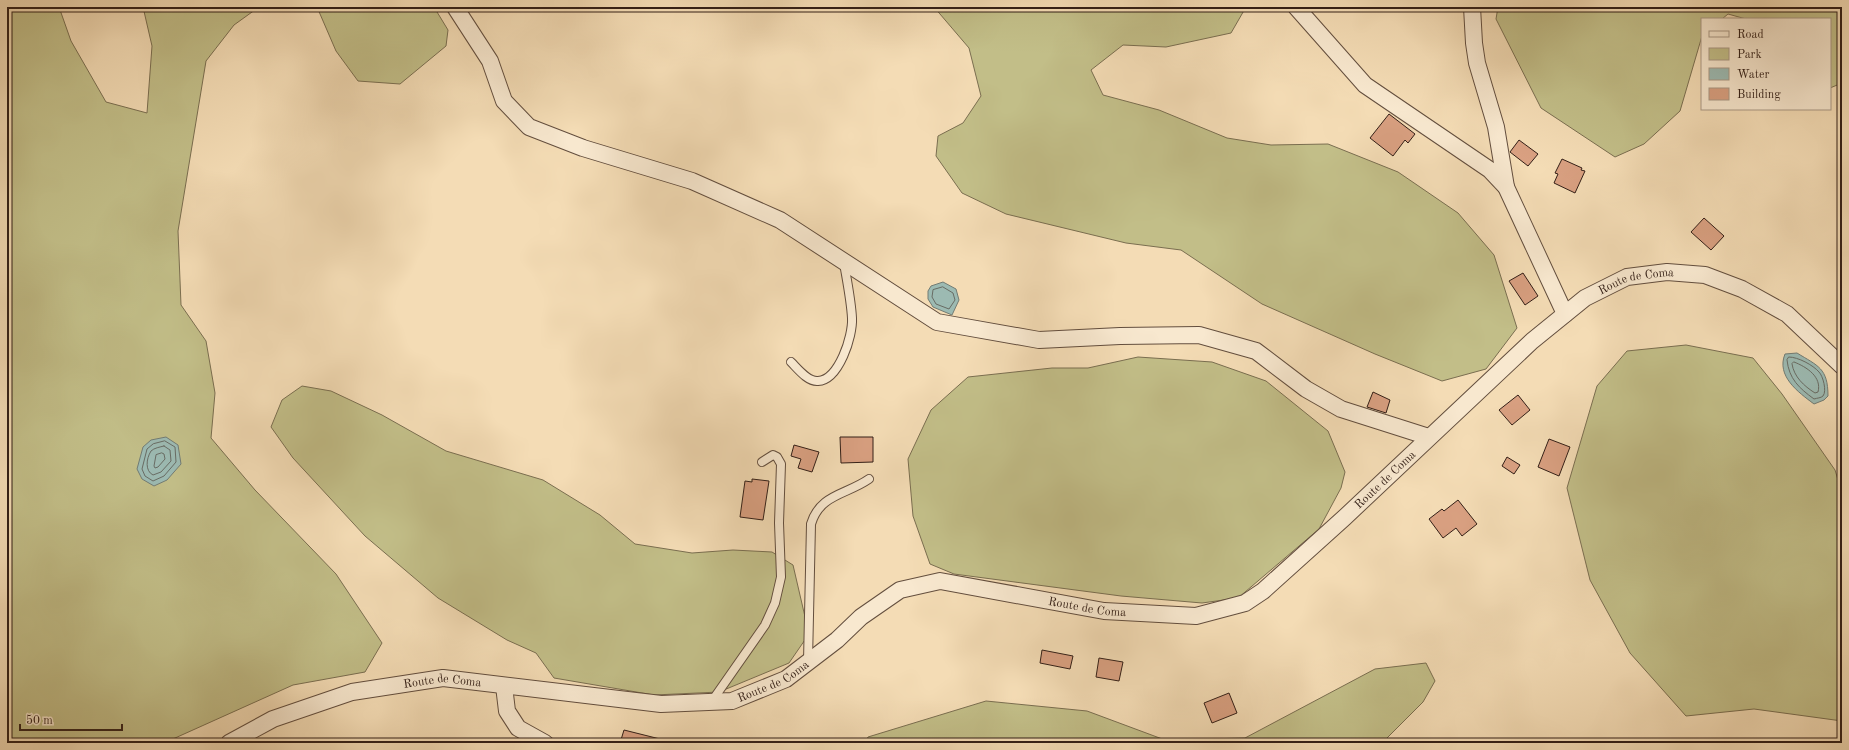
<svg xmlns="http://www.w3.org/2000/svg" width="1849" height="750" font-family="'Old Standard TT',serif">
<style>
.green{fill:#c2be88;stroke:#7a6e50}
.water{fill:#9cbab2;stroke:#727c74}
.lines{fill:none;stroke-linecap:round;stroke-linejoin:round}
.shore{stroke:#686c64;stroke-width:1}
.building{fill:#d9a081;stroke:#331f17}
.lane-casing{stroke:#634e3e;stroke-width:10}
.street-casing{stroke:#634e3e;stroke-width:18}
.lane{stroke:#f8e8cf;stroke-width:8}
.street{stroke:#f8e8cf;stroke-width:16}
.labels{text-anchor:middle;stroke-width:4;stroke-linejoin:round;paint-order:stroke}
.street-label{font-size:12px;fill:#331f17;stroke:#f8e8cf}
</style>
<rect width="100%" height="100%" fill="#f4dcb5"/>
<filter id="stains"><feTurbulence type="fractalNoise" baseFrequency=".005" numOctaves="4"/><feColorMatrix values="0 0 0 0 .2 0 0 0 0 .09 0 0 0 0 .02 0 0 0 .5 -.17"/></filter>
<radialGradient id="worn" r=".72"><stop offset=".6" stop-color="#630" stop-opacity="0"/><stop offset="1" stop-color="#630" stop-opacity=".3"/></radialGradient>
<g class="green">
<polygon points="7,7 59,7 71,41 106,102 147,113 152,46 143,7 259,7 234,25 206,61 178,231 181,305 206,341 215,393 211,438 255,490 336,574 382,643 365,672 293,685 164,743 7,743"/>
<polygon points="317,7 434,7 448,30 446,46 400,84 358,81 336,51"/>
<polygon points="934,7 1246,7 1231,33 1166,47 1123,45 1091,70 1103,95 1159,110 1227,138 1271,145 1328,144 1398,172 1458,213 1494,255 1517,328 1486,369 1442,381 1375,354 1262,304 1181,250 1126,243 1006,214 962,193 936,156 938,136 963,123 981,96 969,48"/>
<polygon points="1498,7 1842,7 1842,83 1830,88 1830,19 1746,19 1728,14 1722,19 1702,19 1702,36 1680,111 1644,144 1615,157 1541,108 1496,19"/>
<polygon points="1686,345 1753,358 1782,394 1835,470 1842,493 1842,721 1754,709 1686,716 1630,653 1590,580 1567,488 1597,386 1627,351"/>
<polygon points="1138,357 1212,362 1266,381 1328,431 1345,472 1341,488 1319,529 1238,598 1202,603 1121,596 954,574 930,564 913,516 908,459 931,410 968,377 1052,368 1088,368"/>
<polygon points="302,386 331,391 382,415 446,451 543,480 600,515 635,544 692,553 733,550 772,552 793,565 809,634 789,663 719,692 654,695 554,678 536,653 507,640 438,598 365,536 293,458 271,427 282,400"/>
<polygon points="1426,663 1435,681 1423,702 1382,743 865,743 868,737 986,701 1087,711 1165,740 1245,738 1375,669"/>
</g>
<g class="water">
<polygon points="943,282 956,289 959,300 952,315 933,307 928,299 928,291 931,286"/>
<path d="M1797 353C1818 366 1828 368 1828 396L1824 400 1814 404C1798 392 1776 376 1785 354Z"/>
<polygon points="166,437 178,445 181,464 167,480 154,486 142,479 137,469 143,447 151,440"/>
</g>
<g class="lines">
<g class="shore">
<polygon points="943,287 953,293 955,300 949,309 936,304 932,297 933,290"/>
<path d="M1789 357C1798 357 1813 365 1819 372 1823 376 1827 391 1823 396 1821 398 1817 398 1814 399 1799 388 1789 379 1787 360Z"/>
<path d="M1794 362C1807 367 1822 377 1818 392L1815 393C1804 386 1794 377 1792 364Z"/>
<polygon points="165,441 175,447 176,462 164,476 153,481 145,476 142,469 147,449 153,444"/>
<path d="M164 446 170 450 171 461 161 472 153 475C145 471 146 459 151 451 154 448 160 447 164 446Z"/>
<polygon points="162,453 164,454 165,459 158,467 155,468 154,466 156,455"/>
</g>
</g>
<g class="building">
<polygon points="1389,114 1415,134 1408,143 1405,140 1393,156 1370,138"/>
<polygon points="1519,140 1538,154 1528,166 1510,152"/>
<polygon points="1562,159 1582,168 1581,170 1585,171 1575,193 1554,183 1558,174 1555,173"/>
<polygon points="1704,218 1724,236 1711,250 1691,232"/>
<polygon points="1523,273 1538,296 1525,305 1509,281"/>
<polygon points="1373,392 1390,400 1386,413 1367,407"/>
<polygon points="1518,395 1530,410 1512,425 1499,410"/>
<polygon points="840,437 873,437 873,462 841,463"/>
<polygon points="1549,439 1570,447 1559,476 1538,467"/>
<polygon points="794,445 819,452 812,472 798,468 801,459 791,456"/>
<polygon points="1507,457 1520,465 1514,474 1502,466"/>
<polygon points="752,479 769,481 763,520 740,517 745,481 752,482"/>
<polygon points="1458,500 1477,524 1462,536 1456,528 1443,538 1429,519 1442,509 1444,511"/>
<polygon points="1042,650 1073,656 1070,669 1040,663"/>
<polygon points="1099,658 1123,662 1119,681 1096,677"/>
<polygon points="1229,693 1237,713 1212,723 1204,703"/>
<polygon points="624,730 660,739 660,743 620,743"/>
</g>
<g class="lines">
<g class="lane-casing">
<g id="lane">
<path d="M791 362C798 369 808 382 818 381 839 380 853 336 852 318 851 300 847 281 844 263"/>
<path d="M808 661 811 524C820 494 846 495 869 479"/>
<polyline points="712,701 765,625 775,603 781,577 779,523 781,464 777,457 773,455 762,462"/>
</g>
</g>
<g class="street-casing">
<g id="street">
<polyline points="455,7 490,61 504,101 529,127 583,148 692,181 780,220 937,322 1039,340 1120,336 1199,335 1256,351 1306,389 1341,409 1429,437"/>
<polyline points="1296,7 1365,85 1490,170 1506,187 1565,314"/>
<polyline points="1472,7 1474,43 1477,63 1496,127 1506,187"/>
<polyline points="504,686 507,711 518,728 545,743"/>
<path id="s1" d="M229 743 273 719 352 692 443 678 661 704 732 701 786 679 837 640 861 617 900 590 940 581 1104 611 1196 616 1245 603 1263 591 1344 518 1532 341 1585 298 1627 277 1667 272 1705 275 1742 289 1787 314 1842 366"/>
</g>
</g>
<use href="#lane" class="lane"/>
<use href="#street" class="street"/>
</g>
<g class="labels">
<g class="street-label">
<text dy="4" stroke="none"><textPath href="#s1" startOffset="1582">Route de Coma</textPath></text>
<text dy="4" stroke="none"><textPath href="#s1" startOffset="1257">Route de Coma</textPath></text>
<text dy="4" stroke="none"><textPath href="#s1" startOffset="910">Route de Coma</textPath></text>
<text dy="4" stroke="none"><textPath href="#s1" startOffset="562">Route de Coma</textPath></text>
<text dy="4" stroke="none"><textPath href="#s1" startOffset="225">Route de Coma</textPath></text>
</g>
</g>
<rect width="1849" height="750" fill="none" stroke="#f4dcb5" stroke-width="24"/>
<rect x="8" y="8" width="1833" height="734" fill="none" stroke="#331f17" stroke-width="2"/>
<rect x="12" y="12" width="1825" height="726" fill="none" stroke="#331f17"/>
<rect x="1701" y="18" width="130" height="92" fill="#f8e8cf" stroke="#a99885"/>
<rect x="1709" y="31" width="20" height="6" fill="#f8e8cf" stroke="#a99885"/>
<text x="1737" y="38" font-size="12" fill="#331f17">Road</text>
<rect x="1709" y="48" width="20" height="12" fill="#c2be88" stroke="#a99885"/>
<text x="1737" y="58" font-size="12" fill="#331f17">Park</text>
<rect x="1709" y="68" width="20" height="12" fill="#9cbab2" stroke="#a99885"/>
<text x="1737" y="78" font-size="12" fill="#331f17">Water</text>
<rect x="1709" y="88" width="20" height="12" fill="#d9a081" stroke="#a99885"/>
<text x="1737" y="98" font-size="12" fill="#331f17">Building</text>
<path d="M20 724v6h102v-6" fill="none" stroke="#331f17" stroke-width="2"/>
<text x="26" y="724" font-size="12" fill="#331f17" stroke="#f8e8cf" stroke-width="3" paint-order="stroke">50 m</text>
<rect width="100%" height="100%" filter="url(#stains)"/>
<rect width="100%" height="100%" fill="url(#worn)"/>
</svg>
